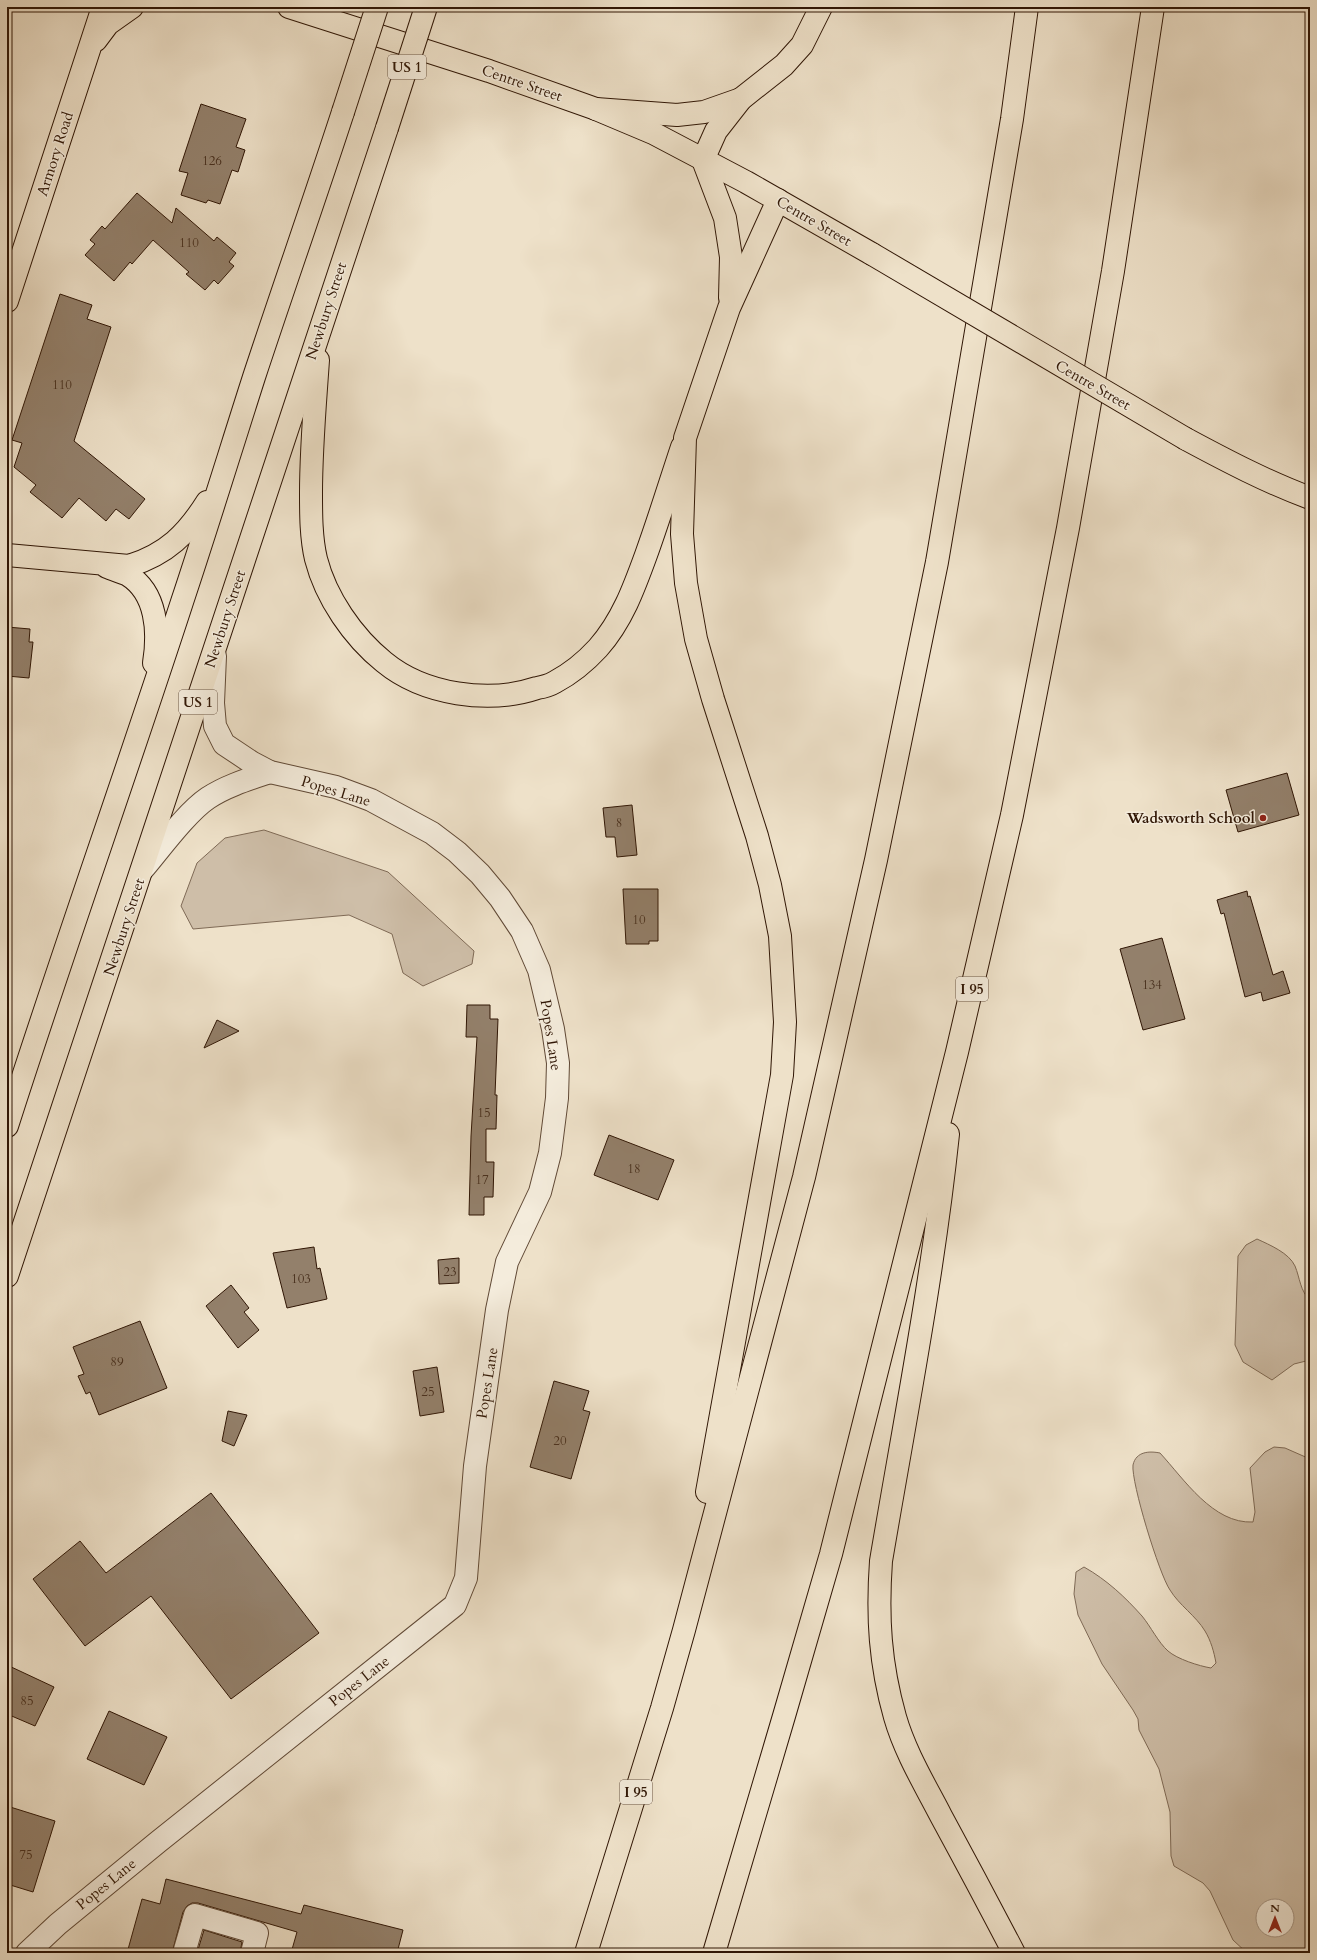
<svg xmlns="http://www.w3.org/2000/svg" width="1317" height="1960" font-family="Cardo,serif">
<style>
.green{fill:#cebea8;stroke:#7f6a56;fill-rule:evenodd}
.building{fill:#93806b;stroke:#301605}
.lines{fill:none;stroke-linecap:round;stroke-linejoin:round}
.minor-casing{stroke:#604936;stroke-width:24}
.major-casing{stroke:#301605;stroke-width:24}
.highway-casing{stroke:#301605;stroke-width:24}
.minor{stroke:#f4ecdc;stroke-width:22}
.major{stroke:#eee1c9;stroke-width:22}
.highway{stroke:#eee1c9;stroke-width:22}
.major-bridge-casing{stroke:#301605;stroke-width:24;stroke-linecap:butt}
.major-bridge{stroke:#eee1c9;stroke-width:22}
.poi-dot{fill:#8f2418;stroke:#f4ecdc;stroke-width:1.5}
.labels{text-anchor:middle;stroke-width:3;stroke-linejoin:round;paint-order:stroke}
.number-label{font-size:13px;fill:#49301e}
.shield{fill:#f4ecdc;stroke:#6b5646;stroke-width:1}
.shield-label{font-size:14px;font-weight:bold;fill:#301605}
.street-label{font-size:15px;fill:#301605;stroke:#f4ecdc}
.poi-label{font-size:15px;font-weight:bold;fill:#301605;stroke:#f4ecdc;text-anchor:end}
</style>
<rect width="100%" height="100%" fill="#eee1c9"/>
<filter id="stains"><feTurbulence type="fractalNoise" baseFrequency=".005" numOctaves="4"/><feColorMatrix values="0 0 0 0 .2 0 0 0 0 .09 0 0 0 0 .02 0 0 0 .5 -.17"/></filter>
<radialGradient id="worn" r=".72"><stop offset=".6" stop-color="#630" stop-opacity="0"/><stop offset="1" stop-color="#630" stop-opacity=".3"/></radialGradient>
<g class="green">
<polygon points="264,830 388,872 474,951 472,964 423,986 403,973 392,934 349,915 193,929 181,906 197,863 225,838"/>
<path d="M1257 1239C1270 1245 1289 1253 1295 1266 1300 1278 1300 1291 1310 1300V1360L1294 1364 1272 1380 1243 1362 1235 1345 1238 1256 1246 1245Z"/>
<path d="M1274 1447 1285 1448 1310 1459V1953H1247L1233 1940 1210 1891 1203 1883 1174 1866 1171 1856 1170 1812 1159 1769 1139 1730 1138 1719 1133 1710 1102 1664 1078 1615 1074 1594 1076 1572 1084 1567C1107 1580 1125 1597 1142 1616 1151 1627 1158 1642 1168 1651 1177 1659 1199 1666 1211 1668L1216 1663C1214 1652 1211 1641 1205 1631 1196 1616 1179 1605 1170 1590 1159 1574 1131 1482 1133 1465 1136 1451 1150 1451 1160 1453 1184 1479 1213 1524 1253 1522L1255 1512 1250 1468 1265 1452ZM1263 1906H1287V1930H1263Z"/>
</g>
<g class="building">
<polygon points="201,104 246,119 236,147 245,150 238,172 232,170 220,204 208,200 206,203 181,195 188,173 179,171"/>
<polygon points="137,193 172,223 176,208 214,241 217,237 236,253 229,262 234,266 218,284 214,280 205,290 186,274 189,272 153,240 132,264 130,262 114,281 85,255 95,244 90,240 102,226 105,229"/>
<polygon points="60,294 92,305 87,319 111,327 74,441 145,499 129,519 116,509 106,521 79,498 62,518 30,492 36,485 14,467 22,443 12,440"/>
<polygon points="7,627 30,629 29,642 33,642 29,678 7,676"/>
<polygon points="1287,773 1299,815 1238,832 1226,790"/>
<polygon points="632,805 637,855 617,857 615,837 606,837 603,808"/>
<polygon points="623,889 658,889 658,941 649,941 649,944 626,944"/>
<polygon points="1247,891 1248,897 1250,896 1273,975 1283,971 1290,993 1263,1001 1261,992 1245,997 1224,913 1221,914 1217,900"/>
<polygon points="1162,938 1185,1019 1143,1030 1120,949"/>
<polygon points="467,1005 490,1005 490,1019 498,1019 495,1095 497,1095 496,1129 486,1129 486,1162 494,1162 493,1197 484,1197 484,1215 469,1215 471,1136 477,1037 466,1037"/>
<polygon points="217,1020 239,1031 204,1048"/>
<polygon points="609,1135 674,1160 658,1200 594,1175"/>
<polygon points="314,1247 317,1269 320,1268 327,1299 287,1308 273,1253"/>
<polygon points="459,1258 459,1283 439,1284 438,1260"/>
<polygon points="231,1285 249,1308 244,1312 259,1330 238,1348 206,1306"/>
<polygon points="140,1321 167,1388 99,1415 90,1392 86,1394 78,1376 84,1374 73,1347"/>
<polygon points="437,1367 444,1412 420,1416 413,1371"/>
<polygon points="554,1381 589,1391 583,1410 590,1412 571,1479 530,1467"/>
<polygon points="228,1411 247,1415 234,1446 222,1441"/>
<polygon points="211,1493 319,1633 231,1699 151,1596 85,1646 33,1579 80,1541 106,1573"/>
<polygon points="7,1665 54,1687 35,1726 7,1714"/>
<polygon points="109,1711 167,1737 144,1785 87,1759"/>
<polygon points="7,1806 55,1821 33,1892 7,1884"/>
<polygon points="166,1879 301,1914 304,1905 403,1930 397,1953 291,1953 297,1932 198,1903 192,1903 187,1906 183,1912 172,1953 127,1953 142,1899 160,1904"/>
<polygon points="204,1930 242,1942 240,1953 197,1953"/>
</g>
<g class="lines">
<g class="minor-casing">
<g id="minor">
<path d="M143 869C160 849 187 812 208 798 226 786 249 779 270 772"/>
<polyline points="27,1953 58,1924 158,1842 455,1605 466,1578 475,1466 497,1310 507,1262 540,1192 550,1153 557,1098 558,1063 553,1029 539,970 522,931 500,898 480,874 457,852 432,833 371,800 336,787 270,772 251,762 224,744 215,726 213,703 215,656"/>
<polyline points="184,1953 195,1915 257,1933 252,1953"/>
</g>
</g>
<g class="major-casing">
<g id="major">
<polyline points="289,7 489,71 596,109 653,133 746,182 872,254"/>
<polyline points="96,40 108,24 132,7"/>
<polyline points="7,301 103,7"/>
<path d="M318 360C315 404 311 448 311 493 311 514 311 538 316 559 326 598 353 637 384 662 424 695 489 704 537 688 543 687 550 685 555 682 570 674 587 660 598 648 622 621 634 588 646 555 659 519 670 483 682 447"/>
<path d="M1186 439C1227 461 1267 482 1310 498"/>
<path d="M7 555 129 566C167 554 187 534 207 502"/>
<path d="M107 567C114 570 122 572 128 575 157 593 159 632 154 663"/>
<path d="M7 1126C63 951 125 777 182 602 207 527 230 452 254 377 283 289 314 201 343 112"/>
<polyline points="7,1276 387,128"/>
</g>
</g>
<g class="highway-casing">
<g id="highway">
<polyline points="596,109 677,115 704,112 741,99"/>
<polyline points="730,298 731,257 725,218 703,160 716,131 741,99 784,65 802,45 821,7"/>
<path d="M948 1134C933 1277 905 1419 881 1561 877 1617 880 1664 895 1717 905 1752 925 1785 941 1816 966 1862 990 1907 1014 1953"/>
<polyline points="707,1492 782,1075 785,1022 780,936 770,885 757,836 713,699 696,639 686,583 682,534 685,438 729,308 778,200"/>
<polyline points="586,1953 662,1708 684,1630 804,1177 876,860 937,562 1012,119 1027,7"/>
<polyline points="714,1953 784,1716 831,1554 957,1052 1012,815 1068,528 1113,271 1153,7"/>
</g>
</g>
<use href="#minor" class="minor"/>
<use href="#major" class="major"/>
<use href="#highway" class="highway"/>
<g class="major-bridge-casing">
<g id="major-bridge">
<polyline points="343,112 377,7"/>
<polyline points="387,128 426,7"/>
<polyline points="872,254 1186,439"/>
</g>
</g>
<use href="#major-bridge" class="major-bridge"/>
</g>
<circle class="poi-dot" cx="1263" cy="818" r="4"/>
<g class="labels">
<g class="number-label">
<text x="212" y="165">126</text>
<text x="189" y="247">110</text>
<text x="62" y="389">110</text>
<text x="619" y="827">8</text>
<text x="639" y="924">10</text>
<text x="1152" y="989">134</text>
<text x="484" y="1117">15</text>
<text x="634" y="1173">18</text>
<text x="482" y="1184">17</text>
<text x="450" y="1276">23</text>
<text x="301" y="1283">103</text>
<text x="117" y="1366">89</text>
<text x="428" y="1396">25</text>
<text x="560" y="1445">20</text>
<text x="27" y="1705">85</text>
<text x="26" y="1859">75</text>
</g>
<g class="shield">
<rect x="388" y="55" width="38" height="24" rx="3"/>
<rect x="179" y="690" width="38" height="24" rx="3"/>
<rect x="956" y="977" width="32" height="24" rx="3"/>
<rect x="620" y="1780" width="32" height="24" rx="3"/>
</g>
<g class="shield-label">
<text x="407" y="72">US 1</text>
<text x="198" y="707">US 1</text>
<text x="972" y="994">I 95</text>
<text x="636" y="1797">I 95</text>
</g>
<g class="street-label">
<text transform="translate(522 83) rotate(19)" y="5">Centre Street</text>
<text transform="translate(55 154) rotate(-72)" y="5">Armory Road</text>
<text transform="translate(814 221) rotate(30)" y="5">Centre Street</text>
<text transform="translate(326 311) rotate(-72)" y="5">Newbury Street</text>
<text transform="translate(1093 385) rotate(30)" y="5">Centre Street</text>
<text transform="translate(225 619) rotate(-72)" y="5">Newbury Street</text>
<text transform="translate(336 791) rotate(17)" y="5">Popes Lane</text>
<text transform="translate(124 927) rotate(-72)" y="5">Newbury Street</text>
<text transform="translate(551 1035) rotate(81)" y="5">Popes Lane</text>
<text transform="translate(487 1383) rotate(-81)" y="5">Popes Lane</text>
<text transform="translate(359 1681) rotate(-38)" y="5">Popes Lane</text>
<text transform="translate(106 1884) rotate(-39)" y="5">Popes Lane</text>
</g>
<g class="poi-label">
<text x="1255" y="823">Wadsworth School</text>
</g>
</g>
<rect width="1317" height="1960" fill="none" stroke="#eee1c9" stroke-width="24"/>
<rect x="8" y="8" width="1301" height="1944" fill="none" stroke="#301605" stroke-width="2"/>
<rect x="12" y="12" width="1293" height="1936" fill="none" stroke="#301605"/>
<g transform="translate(1275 1918)"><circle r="19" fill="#f4ecdc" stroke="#a69686"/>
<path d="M0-3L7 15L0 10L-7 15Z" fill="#8f2418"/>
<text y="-6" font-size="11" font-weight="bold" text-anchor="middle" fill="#301605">N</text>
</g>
<rect width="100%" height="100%" filter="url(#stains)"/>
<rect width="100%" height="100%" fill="url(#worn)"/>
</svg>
